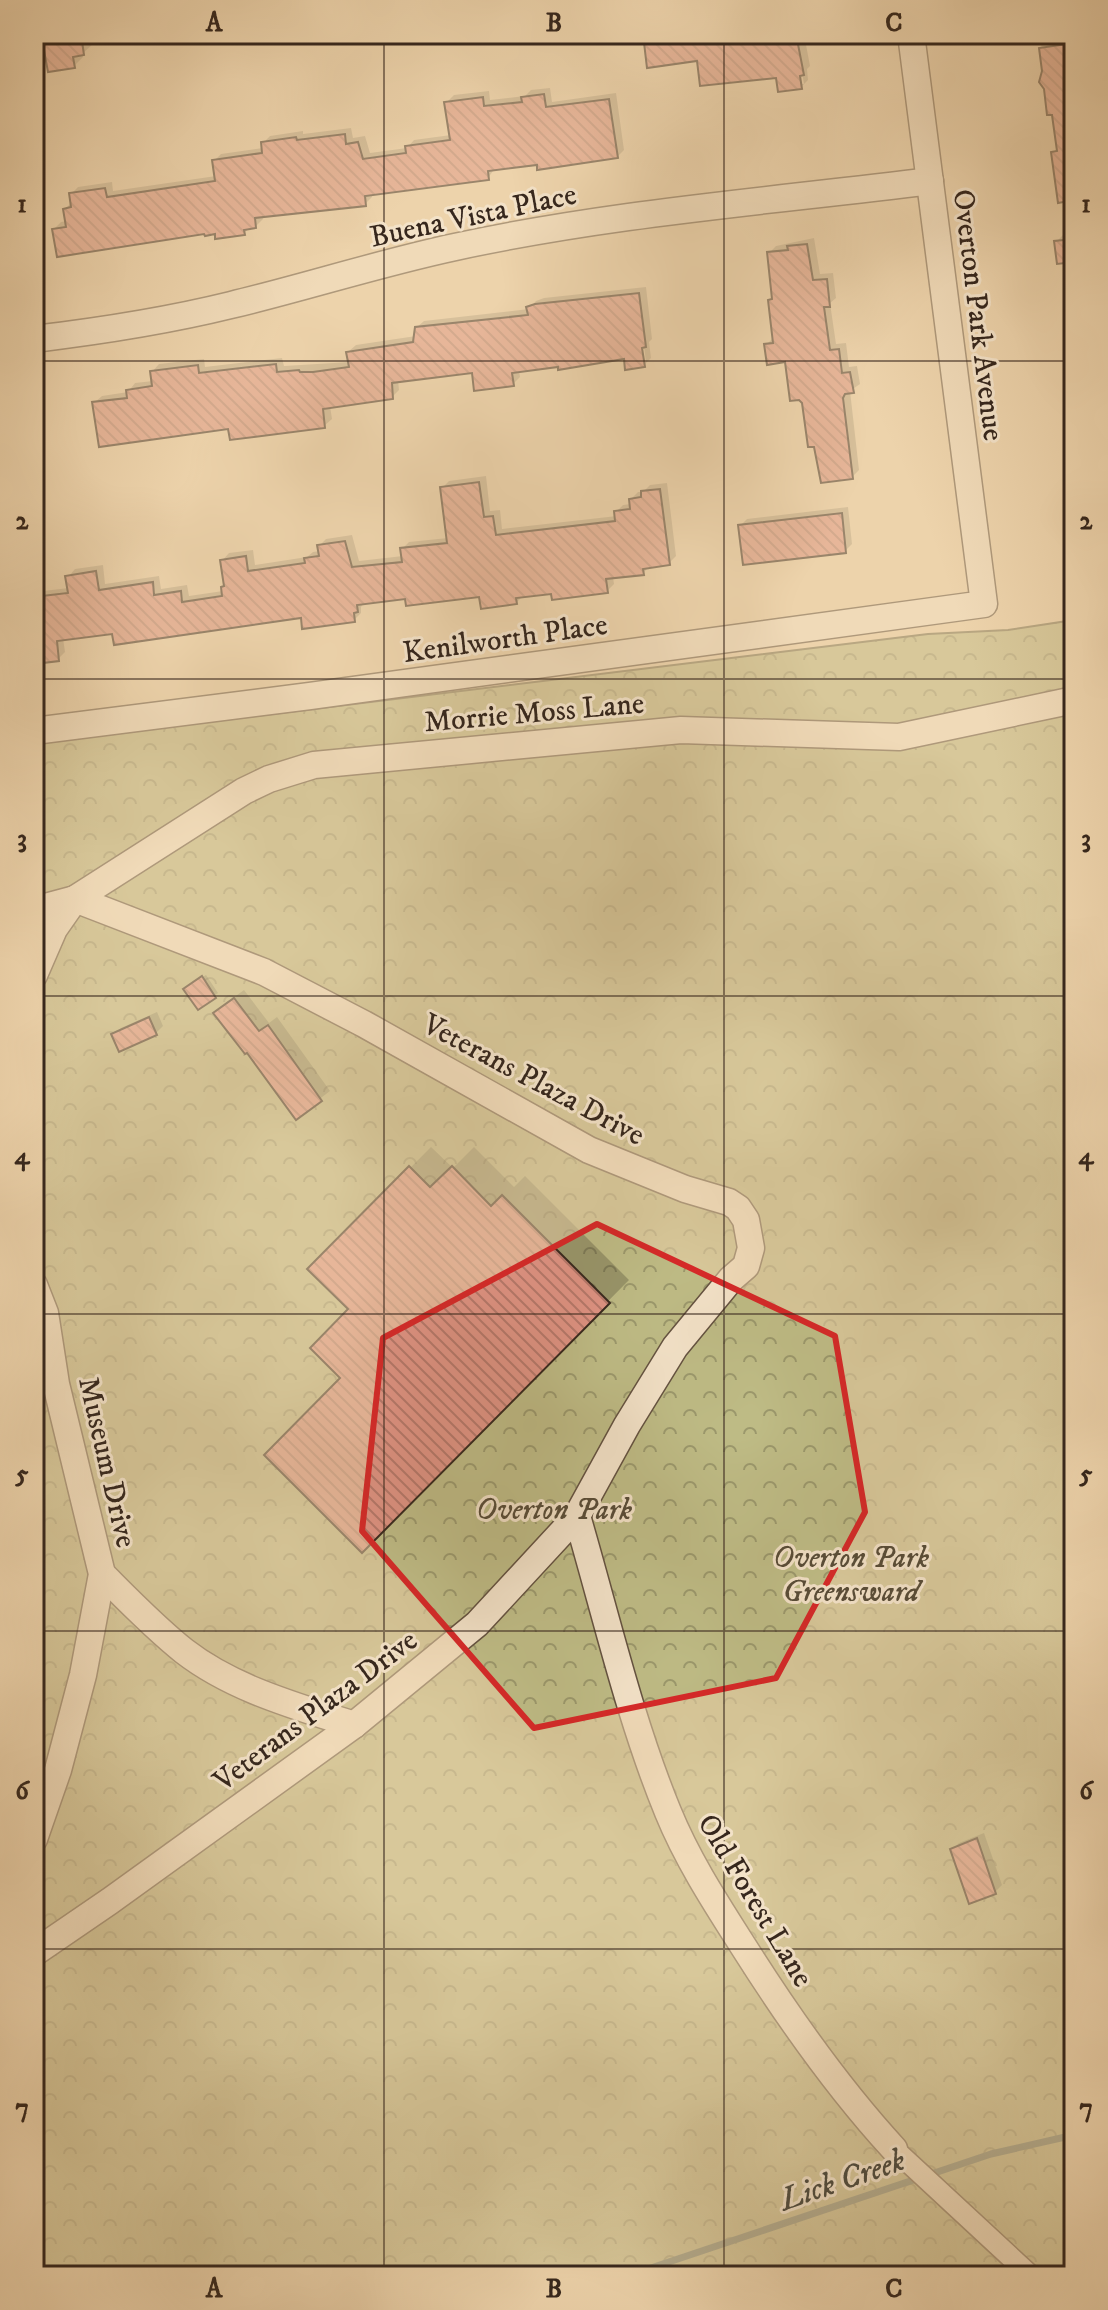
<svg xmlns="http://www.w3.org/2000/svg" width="1108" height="2310" font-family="'IM FELL DW Pica',serif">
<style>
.forest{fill:url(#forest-crowns);stroke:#7a7151;stroke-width:2}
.shadow{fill:#0003;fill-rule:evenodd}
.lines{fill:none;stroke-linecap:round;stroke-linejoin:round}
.stream{stroke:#727f6e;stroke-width:7}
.building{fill:url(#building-back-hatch);stroke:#36271d;stroke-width:2}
.pedestrian-casing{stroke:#645240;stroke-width:23}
.minor-casing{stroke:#645240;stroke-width:29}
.pedestrian{stroke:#f3e2c8;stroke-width:20}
.minor{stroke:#f3e2c8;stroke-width:26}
.marked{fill:none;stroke:#d62828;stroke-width:6;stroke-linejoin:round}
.grid{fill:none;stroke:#36271d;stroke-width:2;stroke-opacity:0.55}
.labels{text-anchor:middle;stroke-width:6;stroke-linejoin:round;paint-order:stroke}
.street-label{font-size:30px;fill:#36271d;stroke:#f3e2c8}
.park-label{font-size:30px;font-style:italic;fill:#584c37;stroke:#f3e2c8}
.water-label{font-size:32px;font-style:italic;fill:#4f4c3f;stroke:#f3e2c8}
.neatline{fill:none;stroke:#36271d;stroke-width:3}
.grid-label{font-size:26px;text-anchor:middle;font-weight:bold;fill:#36271d}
</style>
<defs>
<pattern id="forest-crowns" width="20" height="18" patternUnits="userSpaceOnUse" patternTransform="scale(2)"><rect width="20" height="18" fill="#bebb85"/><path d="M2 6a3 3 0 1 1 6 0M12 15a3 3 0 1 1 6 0" fill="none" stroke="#9b986c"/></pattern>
<pattern id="building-back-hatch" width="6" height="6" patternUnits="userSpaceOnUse" patternTransform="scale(2)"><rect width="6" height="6" fill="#e09384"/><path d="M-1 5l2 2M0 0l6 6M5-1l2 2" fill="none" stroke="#b6786b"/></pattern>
</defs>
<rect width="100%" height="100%" fill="#edd3ab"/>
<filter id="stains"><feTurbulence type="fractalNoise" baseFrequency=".0025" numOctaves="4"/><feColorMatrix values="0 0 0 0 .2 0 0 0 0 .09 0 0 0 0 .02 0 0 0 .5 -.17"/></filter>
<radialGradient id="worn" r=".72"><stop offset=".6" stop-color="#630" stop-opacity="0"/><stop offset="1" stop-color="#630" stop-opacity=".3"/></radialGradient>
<polygon class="forest" points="1074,620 1074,2276 34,2276 34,743 928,634 1008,630"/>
<g class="shadow">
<polygon points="44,34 106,34 91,36 93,44 82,54 83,57 74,66"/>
<polygon points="177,34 213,34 177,39"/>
<path d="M645 34H804L810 66 807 69 808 80 801 87 778 76 699 59ZM797 66H801L804 84H800Z"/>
<polygon points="1040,34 1074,34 1074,286 1072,261 1056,242 1063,235 1069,234 1053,153 1058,148 1044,71"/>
<polygon points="550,88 552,102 616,93 624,150 617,157 495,168 488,178 372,194 372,197 365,204 262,215 263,219 256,226 250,227 244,233 54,229 61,222 67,221 65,209 72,202 71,194 78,187 112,182 113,191 216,176 214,161 221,154 263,148 263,143 270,136 303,131 303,134 351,128 353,138 365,136 370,153 407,148 414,140 451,135 447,102 454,95 489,91 490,100 525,96 531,90"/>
<polygon points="814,238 820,274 833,273 836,298 830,303 836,344 846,343 849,367 857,366 860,384 850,391 859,470 852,477 815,444 809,445 801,398 787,360 766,345 773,338 770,300 774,297 769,253 776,246"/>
<path d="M646 287 652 339 649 342 651 358 644 365 626 357 519 370 520 377 513 384 473 371 398 380 399 390 392 397 330 406 332 419 324 426 230 427 94 403 102 396 128 392 135 383 153 381 152 372 159 364 204 359 205 367 282 358 284 366 350 362 348 352 356 345 416 336V328L424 321 529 309 536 301 544 298ZM639 338H643L646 362H642Z"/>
<polygon points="34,406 38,406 43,443 34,458"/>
<polygon points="486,476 490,511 500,510 502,529 617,516 616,512 623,505 631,504 631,499 638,492 643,492 650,485 667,483 676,556 669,563 650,566 643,573 613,577 614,584 607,591 524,595 516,603 481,595 407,597 364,603 361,607 361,613 354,620 302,616 114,631 63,638 65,652 58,659 34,662 34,592 69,588 68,577 75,569 103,565 105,584 159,576 161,589 187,585 189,596 223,591 226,584 222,561 229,553 253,550 255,565 307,557 313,552 320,551 319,546 326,539 352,535 359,561 403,556 402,549 409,542 448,538 442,488 449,481"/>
<polygon points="848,507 852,544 845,551 740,526 747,519"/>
<polygon points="206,975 218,993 199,1007 189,986"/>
<polygon points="244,990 269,1023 277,1017 330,1091 296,1117 225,1004"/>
<polygon points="157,1012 163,1026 156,1033 120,1049 114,1035 121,1028"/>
<polygon points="431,1147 453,1168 474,1147 514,1187 525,1176 629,1280 362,1550 343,1378 350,1309 310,1269"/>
<polygon points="984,1833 1002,1885 995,1892 952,1850 959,1843"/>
</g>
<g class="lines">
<polyline class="stream" points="627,2276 991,2154 1074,2135"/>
</g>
<g class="building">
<polygon points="41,34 81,34 84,55 73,57 75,68 48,72"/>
<polygon points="643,34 689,34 689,37 713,34 796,34 804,75 800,76 802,89 778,92 776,78 700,86 697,61 647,68"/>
<polygon points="1074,43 1074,200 1058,203 1051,152 1057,151 1052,115 1047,115 1044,89 1039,82 1042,71 1039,48"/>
<polygon points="544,94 546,107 609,99 618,158 537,170 537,165 488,171 489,180 365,196 366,206 255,218 256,228 244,230 245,235 215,239 215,234 205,236 204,234 57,257 52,229 66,227 63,209 71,207 69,193 105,188 107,197 215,181 212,160 262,153 261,142 296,137 297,140 345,134 346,144 358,142 363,159 406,153 405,146 450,140 444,102 483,97 484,106 522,102 521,97"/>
<polygon points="1074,239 1074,262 1057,264 1054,241"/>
<polygon points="807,244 813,280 827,279 830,307 824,307 830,350 839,349 842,373 850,372 854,393 845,394 843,398 853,479 821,483 814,447 808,447 802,403 799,400 790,401 785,362 767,365 764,344 773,343 768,300 772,299 767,252 788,250 787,246"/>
<polygon points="639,293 646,347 642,348 645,367 625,370 624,359 558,370 558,367 512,373 514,386 474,391 472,373 392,383 393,399 323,409 325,428 230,440 228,429 99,447 92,402 127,398 126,390 152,386 150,371 198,365 199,373 276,364 277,372 299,370 300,372 313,372 349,367 346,352 413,342 415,327 528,315 526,307 535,304"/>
<polygon points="479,482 484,517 493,516 496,535 615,521 614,511 630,509 629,499 641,497 641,491 660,489 670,565 643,569 644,575 606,579 608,593 552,600 551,594 516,598 517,604 481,609 479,597 406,606 405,599 357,605 358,612 354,613 355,622 302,629 301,618 114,645 112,634 57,641 59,661 34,664 34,597 68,593 65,576 96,571 99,590 153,582 154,595 181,591 182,602 222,596 221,587 224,586 220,560 246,556 248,571 305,563 304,558 319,556 317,545 345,541 352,567 402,562 400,548 447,543 440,487"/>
<polygon points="842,513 846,553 743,565 738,525"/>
<polygon points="202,976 216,998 198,1010 183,989"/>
<polygon points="234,998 259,1031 268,1025 322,1101 296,1120 247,1053 245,1054 213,1013"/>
<polygon points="149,1017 157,1035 119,1052 111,1034"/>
<polygon points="409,1166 430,1187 452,1166 491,1206 502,1195 610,1303 362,1553 264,1455 340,1378 310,1348 348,1309 307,1269"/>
<polygon points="977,1838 996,1894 969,1904 950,1849"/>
</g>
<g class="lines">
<g class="pedestrian-casing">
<polyline id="pedestrian" points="894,2149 1031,2276"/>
</g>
<g class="minor-casing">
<g id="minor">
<path d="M34 339C101 331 166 321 231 305 306 287 380 263 455 247 611 213 772 201 930 181"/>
<polyline points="34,731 310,696 984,604 911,34"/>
<polyline points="34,910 75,899 244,791 269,779 314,765 681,730 899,737 1074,700"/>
<polyline points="34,975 54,929 75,899"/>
<polyline points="34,1285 45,1313 56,1384 102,1574 83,1675 58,1770 34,1839"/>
<path d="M577 1516C606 1615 629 1717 668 1812 688 1861 717 1905 745 1949 790 2020 837 2087 894 2149"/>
<path d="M102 1574C129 1601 155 1628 184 1651 233 1689 296 1706 354 1725"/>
<polyline points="34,1953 110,1901 354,1725 477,1624 577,1516 627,1425 675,1347 731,1279 746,1266 751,1248 746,1220 738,1208 729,1202 685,1189 589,1150 364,1024 264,972 75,899"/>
</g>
</g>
<use href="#pedestrian" class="pedestrian"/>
<use href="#minor" class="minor"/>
</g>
<path d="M0 0H1108V2310H0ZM597 1224 835 1336 865 1512 776 1678 534 1728 362 1531 383 1338Z" fill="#edd3ab" fill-opacity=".55" fill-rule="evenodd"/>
<path class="marked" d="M597 1224 835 1336 865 1512 776 1678 534 1728 362 1531 383 1338Z"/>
<path class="grid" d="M384 34V2276M724 34V2276M34 361H1074M34 679H1074M34 996H1074M34 1314H1074M34 1631H1074M34 1949H1074"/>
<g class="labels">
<g class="street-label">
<text transform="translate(473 215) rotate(-12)" y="10">Buena Vista Place</text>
<text transform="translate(979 315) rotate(83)" y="10">Overton Park Avenue</text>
<text transform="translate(505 638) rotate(-8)" y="10">Kenilworth Place</text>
<text transform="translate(534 712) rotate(-5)" y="10">Morrie Moss Lane</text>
<text transform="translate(534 1079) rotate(28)" y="10">Veterans Plaza Drive</text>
<text transform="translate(108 1462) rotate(77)" y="10">Museum Drive</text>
<text transform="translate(315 1710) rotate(-37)" y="10">Veterans Plaza Drive</text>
<text transform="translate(756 1900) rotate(59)" y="10">Old Forest Lane</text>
</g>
<g class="park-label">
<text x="554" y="1519">Overton Park</text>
<text x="851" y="1567">Overton Park<tspan x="851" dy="34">Greensward</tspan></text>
</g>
<g class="water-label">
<text transform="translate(842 2179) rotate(-19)" y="11">Lick Creek</text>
</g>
</g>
<rect width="1108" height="2310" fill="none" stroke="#edd3ab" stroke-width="88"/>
<rect x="44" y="44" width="1020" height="2222" class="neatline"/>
<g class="grid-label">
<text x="214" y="31">A</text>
<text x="554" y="31">B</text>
<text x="894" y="31">C</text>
<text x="22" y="212">1</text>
<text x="1086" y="212">1</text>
<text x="22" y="529">2</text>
<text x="1086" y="529">2</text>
<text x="22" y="847">3</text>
<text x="1086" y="847">3</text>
<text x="22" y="1164">4</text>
<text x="1086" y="1164">4</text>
<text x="22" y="1482">5</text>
<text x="1086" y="1482">5</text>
<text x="22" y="1799">6</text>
<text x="1086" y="1799">6</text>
<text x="22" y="2116">7</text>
<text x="1086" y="2116">7</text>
<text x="214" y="2297">A</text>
<text x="554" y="2297">B</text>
<text x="894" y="2297">C</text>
</g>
<rect width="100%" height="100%" filter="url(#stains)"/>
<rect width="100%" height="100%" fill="url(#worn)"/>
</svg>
